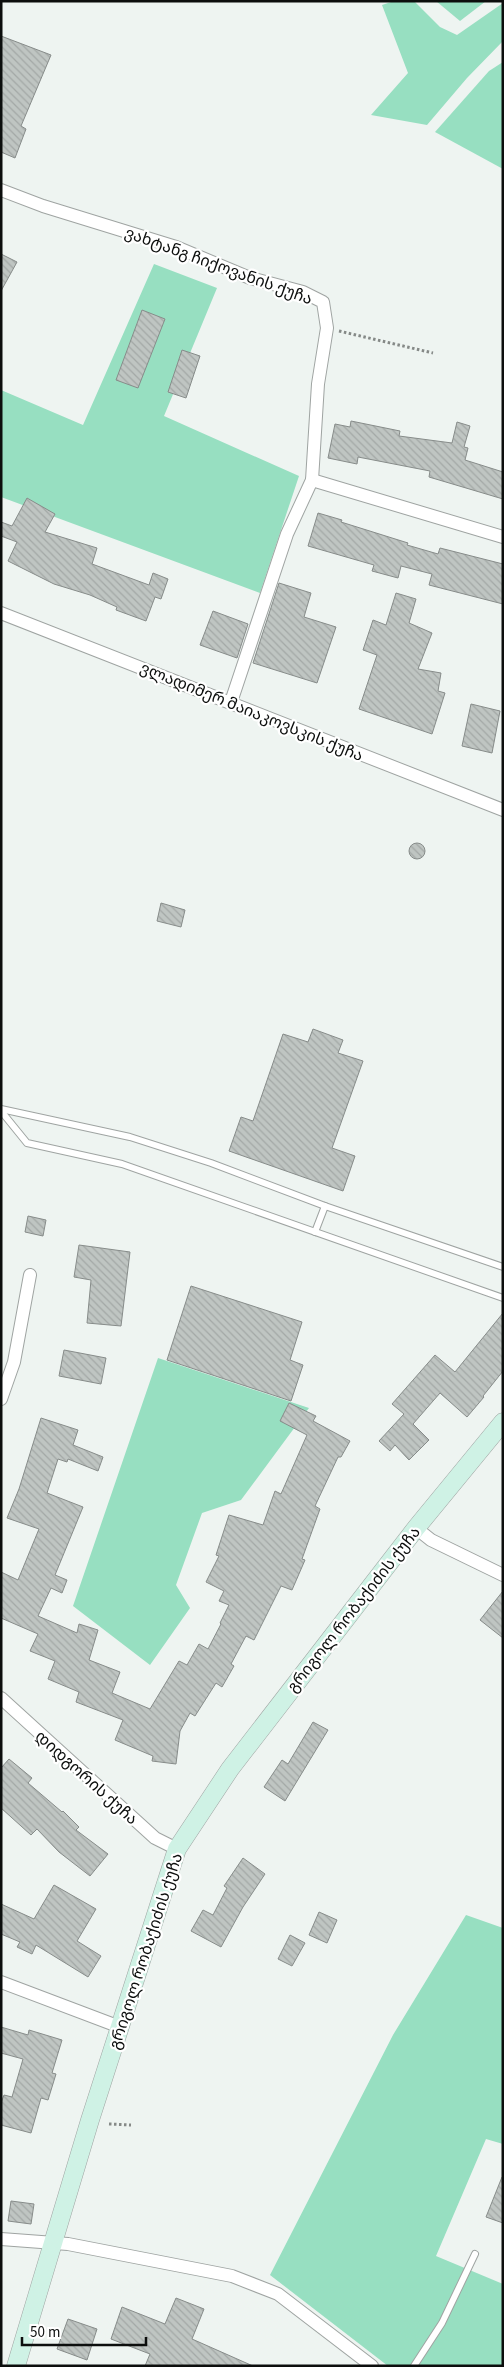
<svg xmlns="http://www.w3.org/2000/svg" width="504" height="2367" font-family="'Source Sans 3','Noto Sans Georgian',sans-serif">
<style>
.green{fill:#97dfc1}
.building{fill:url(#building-back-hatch);stroke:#878c8a}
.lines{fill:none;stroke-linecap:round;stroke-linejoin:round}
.lane-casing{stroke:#9fa4a2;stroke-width:8}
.street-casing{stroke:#9fa4a2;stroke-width:14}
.secondary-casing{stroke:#9fa4a2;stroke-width:19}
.path{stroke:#858987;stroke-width:3;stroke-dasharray:2.5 2.5;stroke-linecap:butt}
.lane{stroke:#fff;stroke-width:6}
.street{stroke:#fff;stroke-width:12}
.secondary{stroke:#cff2e5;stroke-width:18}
.labels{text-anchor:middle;stroke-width:4.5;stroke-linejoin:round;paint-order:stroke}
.street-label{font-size:16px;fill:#0c0e0d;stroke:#fff}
</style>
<defs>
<pattern id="building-back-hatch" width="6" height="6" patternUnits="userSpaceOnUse" patternTransform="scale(1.25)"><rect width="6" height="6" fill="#bfc5c2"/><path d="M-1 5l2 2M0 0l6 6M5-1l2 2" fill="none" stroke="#a3a8a6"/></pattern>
</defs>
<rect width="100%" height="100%" fill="#eef4f1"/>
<g class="green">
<polygon points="394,1 414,1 440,27 457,35 503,3 503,41 467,78 427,125 371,115 408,73 382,5"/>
<polygon points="436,1 486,1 460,21"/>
<polygon points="503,62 503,169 435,132 489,71"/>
<polygon points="154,264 217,288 164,416 299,476 260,593 1,497 1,390 83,425"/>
<polygon points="158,1358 309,1408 241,1500 202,1513 176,1585 190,1608 150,1665 73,1606"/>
<polygon points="466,1915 503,1928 503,2144 486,2139 436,2256 503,2284 503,2366 388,2366 270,2275 393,2035"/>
</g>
<g class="building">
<polygon points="1,36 51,55 21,126 26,129 15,158 1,152"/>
<polygon points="1,254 17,262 1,291"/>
<polygon points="142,310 165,319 138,388 116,380"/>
<polygon points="182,350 200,356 186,398 168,392"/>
<polygon points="351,421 400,431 399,436 452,443 457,422 470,426 464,447 468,448 465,460 503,472 503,499 429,477 430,471 358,457 357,464 328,458 335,424 350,427"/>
<polygon points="27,498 55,514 45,532 97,548 92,564 149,585 153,573 168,579 161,599 155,597 146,621 116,610 117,607 90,595 54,584 8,561 17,542 1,536 1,522 12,526"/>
<polygon points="318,513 342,520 341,522 408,543 407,545 438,554 440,548 503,564 503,604 429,585 432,574 401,566 398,578 372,571 374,565 308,546"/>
<polygon points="279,583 311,593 304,617 336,627 317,683 253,663"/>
<polygon points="396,593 416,599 409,623 432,633 418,669 441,673 438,691 445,693 432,734 359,709 377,655 363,650 373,620 386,625"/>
<polygon points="213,611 248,624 237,658 200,645"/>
<polygon points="471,704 500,711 492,753 462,746"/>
<circle cx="417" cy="851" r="8"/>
<polygon points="161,903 185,910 181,927 157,921"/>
<polygon points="313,1029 343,1040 338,1053 363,1061 332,1148 355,1156 343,1191 229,1151 241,1117 253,1121 283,1034 308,1042"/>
<polygon points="28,1216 46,1220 43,1236 25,1232"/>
<polygon points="79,1245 130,1252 121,1326 87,1323 91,1280 74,1277"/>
<polygon points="191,1286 302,1322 290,1360 303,1365 291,1401 167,1360"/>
<polygon points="503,1313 503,1371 483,1396 484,1397 467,1417 440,1393 413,1424 429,1440 409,1460 395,1445 390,1451 379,1441 404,1414 392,1404 435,1355 455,1372"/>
<polygon points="64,1350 106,1358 101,1384 59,1376"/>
<polygon points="289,1403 316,1416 313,1421 350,1441 341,1457 338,1457 315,1506 320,1509 302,1559 305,1560 292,1590 281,1586 254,1640 246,1636 231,1664 234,1666 222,1687 216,1683 195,1716 190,1713 180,1731 176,1764 152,1761 153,1756 115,1740 123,1720 76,1702 79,1692 48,1679 55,1661 30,1651 38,1634 1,1618 1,1572 18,1580 39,1529 7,1518 19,1489 41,1418 78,1430 73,1445 103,1457 98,1471 68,1459 67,1462 58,1459 47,1493 83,1507 55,1575 67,1580 62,1593 51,1588 38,1616 77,1633 79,1624 98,1630 89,1660 120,1672 112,1693 150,1709 179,1661 187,1665 199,1644 208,1649 221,1624 220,1623 229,1605 219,1601 224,1591 206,1582 219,1556 216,1555 229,1515 263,1525 275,1491 281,1494 307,1435 280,1421"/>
<polygon points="503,1591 503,1638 480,1620"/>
<polygon points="313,1722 328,1730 285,1801 264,1787 282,1760 288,1764"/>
<polygon points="9,1759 32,1778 28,1783 62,1812 63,1811 79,1827 76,1830 108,1854 90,1876 59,1852 37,1829 31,1835 1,1808 1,1768"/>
<polygon points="243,1858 265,1874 243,1907 221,1947 191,1931 203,1910 213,1915 227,1888 224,1886"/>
<polygon points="54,1885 96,1909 77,1941 101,1956 88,1977 36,1945 32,1954 17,1947 20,1942 1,1934 1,1904 34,1919"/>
<polygon points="319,1912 337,1920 327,1943 309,1935"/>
<polygon points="290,1935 305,1943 292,1966 278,1959"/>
<polygon points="1,2027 28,2035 29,2030 62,2040 52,2073 56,2074 48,2100 41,2098 31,2133 1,2125 1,2103 4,2095 12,2097 23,2059 1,2053"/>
<polygon points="502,2177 503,2177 503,2223 486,2217"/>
<polygon points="11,2201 34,2204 31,2224 8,2221"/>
<polygon points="176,2298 204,2309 192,2339 253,2366 145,2366 150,2354 111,2339 122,2307 165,2324"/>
<polygon points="68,2319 97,2329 87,2360 57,2349"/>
</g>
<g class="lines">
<g class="lane-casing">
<g id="lane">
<polyline points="1,1109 130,1137 211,1163 325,1206 503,1267"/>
<polyline points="1,1111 27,1143 122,1164 503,1298"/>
<polyline points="315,1232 325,1206"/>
<polyline points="414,2366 442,2323 475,2254"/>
</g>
</g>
<g class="street-casing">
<g id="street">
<polyline points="1,190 43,206 176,247 250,278 303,292 323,302 327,328 318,384 312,480"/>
<polyline points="1,613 503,810"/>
<polyline points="231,702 287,534 312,480 503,537"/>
<polyline points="1,1399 14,1362 30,1275"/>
<polyline points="416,1528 431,1540 503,1575"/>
<polyline points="1,1698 155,1838 177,1849"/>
<polyline points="1,1982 120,2027"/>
<polyline points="1,2239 68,2244 232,2276 278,2294 372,2366"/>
</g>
</g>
<g class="secondary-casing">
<polyline id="secondary" points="16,2366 90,2120 177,1849 230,1769 416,1528 503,1422"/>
</g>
<g class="path">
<polyline points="339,331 433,353"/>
<polyline points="109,2124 131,2125"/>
</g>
<use href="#lane" class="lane"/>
<use href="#street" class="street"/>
<use href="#secondary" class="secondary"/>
</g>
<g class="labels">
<g class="street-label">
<text transform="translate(219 265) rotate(20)" y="6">ვახტანგ ჩიქოვანის ქუჩა</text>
<text transform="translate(252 711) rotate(22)" y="6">ვლადიმერ მაიაკოვსკის ქუჩა</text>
<text transform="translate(353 1609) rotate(-52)" y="6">გრიგოლ რობაქიძის ქუჩა</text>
<text transform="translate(87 1777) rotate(42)" y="6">დიდგორის ქუჩა</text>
<text transform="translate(145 1951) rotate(-72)" y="6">გრიგოლ რობაქიძის ქუჩა</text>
</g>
</g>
<rect width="504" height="2367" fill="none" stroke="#0c0e0d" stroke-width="5"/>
<path d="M22 2337v8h124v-8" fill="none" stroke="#0c0e0d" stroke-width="2.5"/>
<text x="30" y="2337" font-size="15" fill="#0c0e0d" stroke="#ffffff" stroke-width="4" paint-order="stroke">50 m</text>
</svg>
